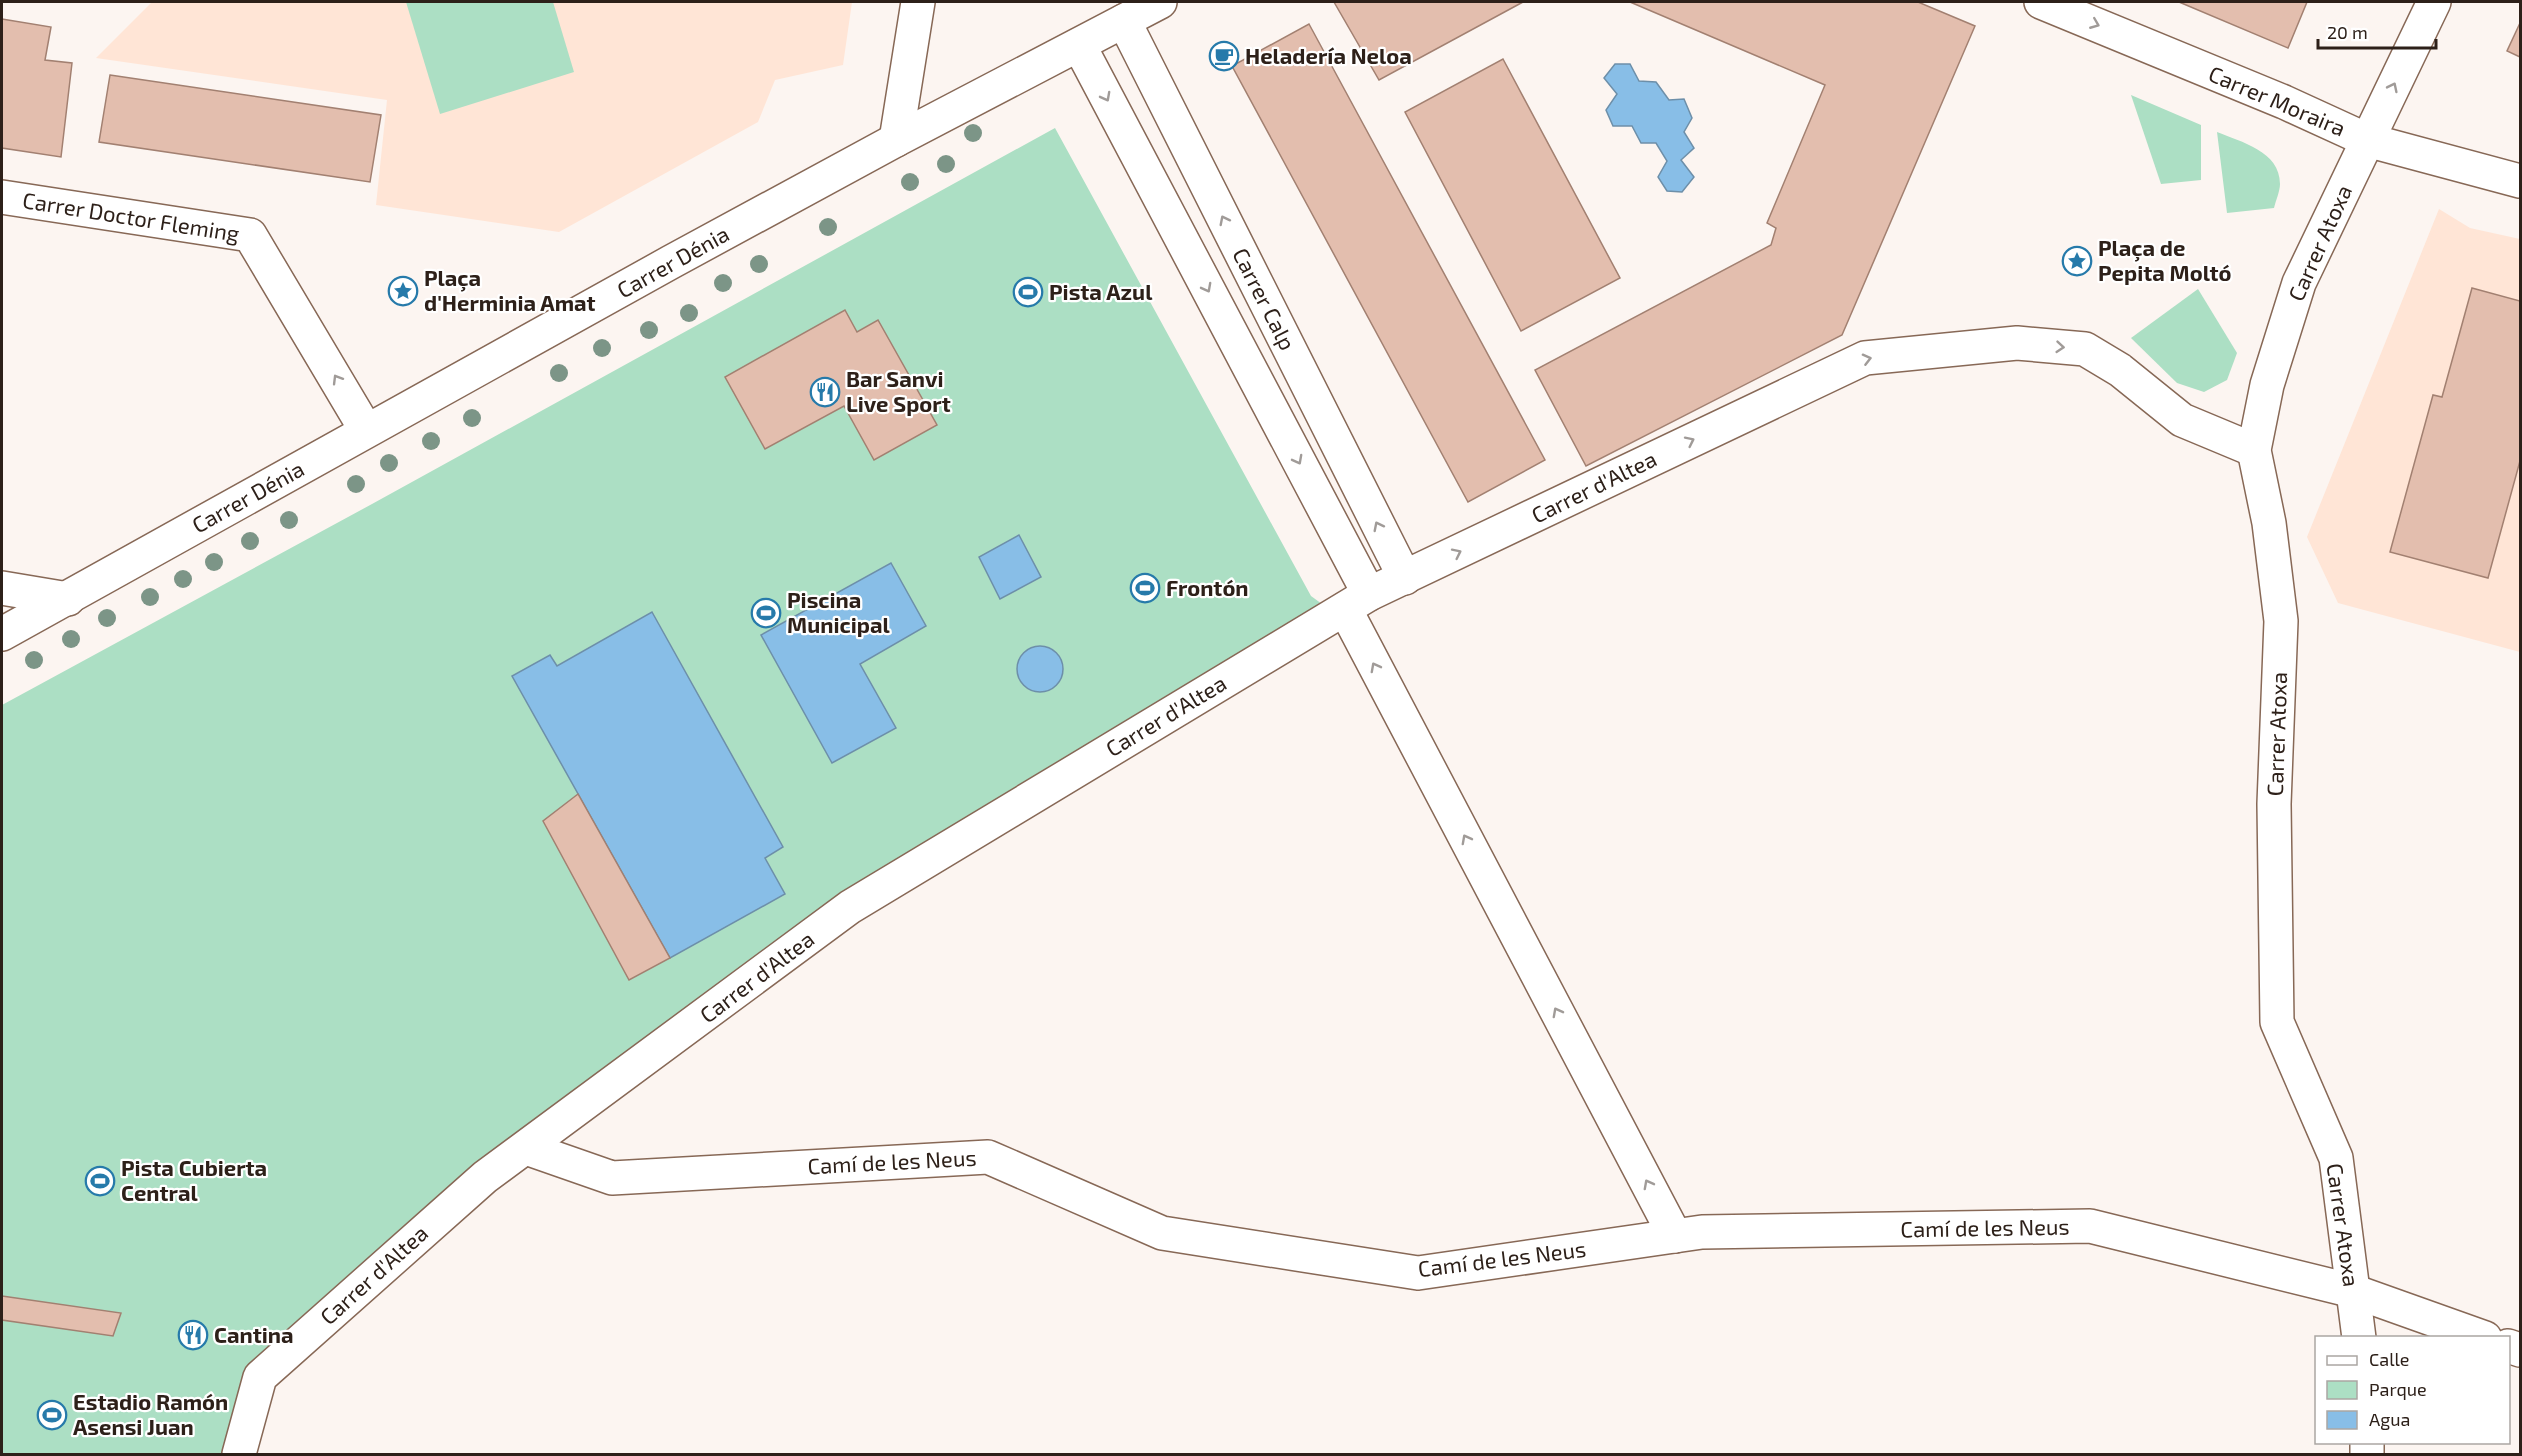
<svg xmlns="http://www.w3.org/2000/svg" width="2522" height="1456" font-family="'Exo 2',sans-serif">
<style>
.built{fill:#ffe5d6}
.green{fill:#acdfc4}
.water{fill:#88bee7;stroke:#6d8fa9;stroke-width:1.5}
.building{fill:#e3beae;stroke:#a28071;stroke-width:1.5}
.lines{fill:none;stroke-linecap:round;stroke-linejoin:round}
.street-casing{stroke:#876856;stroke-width:36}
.secondary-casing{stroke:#876856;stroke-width:36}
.street{stroke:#fff;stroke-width:33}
.secondary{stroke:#fff;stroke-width:33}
.tree{fill:#7c9587}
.oneway{stroke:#a09b98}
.labels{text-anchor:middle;stroke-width:4.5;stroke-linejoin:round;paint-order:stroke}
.poi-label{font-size:22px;font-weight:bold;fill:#2d2019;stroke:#fff;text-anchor:start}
.street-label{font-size:22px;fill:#2d2019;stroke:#fff}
</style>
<rect width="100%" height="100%" fill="#fcf5f1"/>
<g class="built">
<polygon points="152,2 852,2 843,65 775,80 758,122 559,232 376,205 387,100 96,58"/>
<polygon points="2439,209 2470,228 2520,239 2520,652 2338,603 2307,537"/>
</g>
<g class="green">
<polygon points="406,2 553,2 574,72 440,114"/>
<polygon points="2131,95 2201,125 2201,180 2161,184"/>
<polygon points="1055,128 1311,596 1322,604 850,907 260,1377 239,1454 2,1454 2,705 372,504"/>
<path d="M2217 132C2241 142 2280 151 2280 184 2280 191 2276 200 2274 208L2227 213Z"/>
<polygon points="2198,289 2237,353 2227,380 2204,392 2177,383 2131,338"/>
</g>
<g class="water">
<polygon points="1615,64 1630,64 1639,81 1656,82 1669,100 1684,99 1692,118 1684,132 1694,148 1681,160 1694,177 1682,192 1667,191 1658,177 1667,161 1656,143 1641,143 1632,126 1613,126 1606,110 1617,94 1604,78"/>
<polygon points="1019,535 1041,577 1000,599 979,557"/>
<polygon points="891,563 926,626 860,664 896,728 832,763 761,635"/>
<polygon points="652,612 783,847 765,858 785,894 670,958 512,676 550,655 557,666"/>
<circle cx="1040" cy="669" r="23"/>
</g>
<g class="building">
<polygon points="1334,2 1523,2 1379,80"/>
<polygon points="1630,2 1918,2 1975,26 1842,335 1586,466 1535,370 1771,245 1776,228 1767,223 1825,85"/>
<polygon points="2179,2 2307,2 2288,48"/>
<polygon points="2,19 51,27 45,60 72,63 61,157 2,148"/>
<polygon points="2520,23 2520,57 2507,51"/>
<polygon points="1309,24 1545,460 1468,502 1232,66"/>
<polygon points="1503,59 1620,278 1521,331 1405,112"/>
<polygon points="110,75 381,115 370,182 99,142"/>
<polygon points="2472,288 2520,301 2520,461 2488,578 2390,552 2433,395 2442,397"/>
<polygon points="845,310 857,332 878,320 937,425 874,460 844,406 765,449 725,377"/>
<polygon points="578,794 670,958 629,980 543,821"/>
<polygon points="2,1296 121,1313 113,1336 2,1320"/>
</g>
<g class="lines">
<g class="street-casing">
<g id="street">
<polyline points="2041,2 2284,102 2367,140 2520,181"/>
<polyline points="1124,21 1405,578"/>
<polyline points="1079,45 1369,594"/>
<polyline points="2,197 250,235 366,430"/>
<polyline points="2,588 68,599"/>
<polyline points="1345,609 1675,1236"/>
<polyline points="526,1148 612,1178 988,1157 1162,1233 1418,1273 1702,1232 2090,1226 2353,1291 2485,1338"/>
<polyline points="2359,1338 2336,1158 2277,1022 2274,804 2281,621 2269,523 2254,450 2267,385 2299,283 2434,2"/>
<polyline points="2508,1346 2520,1350"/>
<polyline points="2367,1442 2367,1454"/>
<polyline points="239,1454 260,1377 485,1177 850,907 1369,594 1865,358 2017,343 2085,349 2120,370 2182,420 2254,450"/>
</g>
</g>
<g class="secondary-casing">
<g id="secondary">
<polyline points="896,140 918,2"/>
<polyline points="2,634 671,262 896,140 1160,2"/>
</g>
</g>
<use href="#street" class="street"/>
<use href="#secondary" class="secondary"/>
</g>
<g class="tree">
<circle cx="973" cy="133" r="9"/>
<circle cx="946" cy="164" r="9"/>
<circle cx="910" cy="182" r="9"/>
<circle cx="828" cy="227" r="9"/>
<circle cx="759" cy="264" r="9"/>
<circle cx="723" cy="283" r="9"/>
<circle cx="689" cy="313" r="9"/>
<circle cx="649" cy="330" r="9"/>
<circle cx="602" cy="348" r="9"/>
<circle cx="559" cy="373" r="9"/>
<circle cx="472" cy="418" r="9"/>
<circle cx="431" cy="441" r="9"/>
<circle cx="389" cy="463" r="9"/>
<circle cx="356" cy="484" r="9"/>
<circle cx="289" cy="520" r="9"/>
<circle cx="250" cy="541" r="9"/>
<circle cx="214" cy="562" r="9"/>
<circle cx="183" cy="579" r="9"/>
<circle cx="150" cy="597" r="9"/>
<circle cx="107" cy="618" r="9"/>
<circle cx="71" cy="639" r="9"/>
<circle cx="34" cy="660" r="9"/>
</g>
<defs><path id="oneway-chevron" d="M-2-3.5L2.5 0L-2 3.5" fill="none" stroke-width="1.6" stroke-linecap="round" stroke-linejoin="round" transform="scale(1.5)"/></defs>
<g class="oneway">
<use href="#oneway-chevron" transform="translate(2095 24) rotate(22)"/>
<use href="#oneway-chevron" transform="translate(2393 87) rotate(-64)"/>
<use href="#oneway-chevron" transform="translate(1106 97) rotate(62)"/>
<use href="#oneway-chevron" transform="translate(1224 220) rotate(-117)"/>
<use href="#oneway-chevron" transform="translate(1207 288) rotate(62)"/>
<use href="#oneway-chevron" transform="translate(2060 347) rotate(5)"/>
<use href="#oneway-chevron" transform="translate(1867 359) rotate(-14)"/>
<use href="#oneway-chevron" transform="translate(337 379) rotate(-121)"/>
<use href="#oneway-chevron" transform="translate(1690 441) rotate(-26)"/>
<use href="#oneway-chevron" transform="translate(1298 460) rotate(62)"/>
<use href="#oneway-chevron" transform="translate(1378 526) rotate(-117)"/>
<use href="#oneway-chevron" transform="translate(1457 553) rotate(-26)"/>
<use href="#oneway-chevron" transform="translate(1375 667) rotate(-118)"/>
<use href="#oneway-chevron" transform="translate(1466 839) rotate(-118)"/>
<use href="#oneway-chevron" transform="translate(1557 1012) rotate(-118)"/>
<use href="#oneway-chevron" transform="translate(1648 1184) rotate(-118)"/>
</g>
<defs>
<g id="cafe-ring" transform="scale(1.5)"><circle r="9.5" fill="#fff" stroke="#267aaa" stroke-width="1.5"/><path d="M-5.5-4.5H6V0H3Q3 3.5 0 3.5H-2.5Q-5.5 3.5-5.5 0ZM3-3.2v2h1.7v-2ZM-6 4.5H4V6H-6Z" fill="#267aaa"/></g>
<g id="sight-ring" transform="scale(1.5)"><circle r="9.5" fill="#fff" stroke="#267aaa" stroke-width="1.5"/><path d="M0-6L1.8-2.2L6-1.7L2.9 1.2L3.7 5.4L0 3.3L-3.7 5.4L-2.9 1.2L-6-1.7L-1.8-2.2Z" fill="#267aaa"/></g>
<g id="stadium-ring" transform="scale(1.5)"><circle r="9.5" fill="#fff" stroke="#267aaa" stroke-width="1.5"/><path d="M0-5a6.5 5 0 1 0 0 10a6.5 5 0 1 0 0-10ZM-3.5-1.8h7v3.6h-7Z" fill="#267aaa"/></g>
<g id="restaurant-ring" transform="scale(1.5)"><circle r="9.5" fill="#fff" stroke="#267aaa" stroke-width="1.5"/><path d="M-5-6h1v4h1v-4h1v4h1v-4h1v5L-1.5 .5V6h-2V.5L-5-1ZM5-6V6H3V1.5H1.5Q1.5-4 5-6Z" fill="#267aaa"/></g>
</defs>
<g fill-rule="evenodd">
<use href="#cafe-ring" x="1224" y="56"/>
<use href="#sight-ring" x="2077" y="261"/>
<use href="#sight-ring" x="403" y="291"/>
<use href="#stadium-ring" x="1028" y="292"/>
<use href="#restaurant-ring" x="825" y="392"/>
<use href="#stadium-ring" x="1145" y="588"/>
<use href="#stadium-ring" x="766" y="613"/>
<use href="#stadium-ring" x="100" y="1181"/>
<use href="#restaurant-ring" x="193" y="1335"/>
<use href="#stadium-ring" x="52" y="1415"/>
</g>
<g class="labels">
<g class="poi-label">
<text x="1245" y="64">Heladería Neloa</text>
<text x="2098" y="256">Plaça de<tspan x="2098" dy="25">Pepita Moltó</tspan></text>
<text x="424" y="286">Plaça<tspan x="424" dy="25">d'Herminia Amat</tspan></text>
<text x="1049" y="300">Pista Azul</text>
<text x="846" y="387">Bar Sanvi<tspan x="846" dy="25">Live Sport</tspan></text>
<text x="1166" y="596">Frontón</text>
<text x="787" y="608">Piscina<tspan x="787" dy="25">Municipal</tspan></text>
<text x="121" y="1176">Pista Cubierta<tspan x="121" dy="25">Central</tspan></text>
<text x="214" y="1343">Cantina</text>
<text x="73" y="1410">Estadio Ramón<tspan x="73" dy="25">Asensi Juan</tspan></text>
</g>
<g class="street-label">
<text transform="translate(2277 101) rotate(23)" y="8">Carrer Moraira</text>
<text transform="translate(131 217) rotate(9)" y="8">Carrer Doctor Fleming</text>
<text transform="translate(2320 243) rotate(-66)" y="8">Carrer Atoxa</text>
<text transform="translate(673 262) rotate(-29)" y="8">Carrer Dénia</text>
<text transform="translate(1264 299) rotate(63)" y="8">Carrer Calp</text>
<text transform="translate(1594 487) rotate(-26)" y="8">Carrer d'Altea</text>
<text transform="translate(248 497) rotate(-29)" y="8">Carrer Dénia</text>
<text transform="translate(1166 716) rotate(-31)" y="8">Carrer d'Altea</text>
<text transform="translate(2277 734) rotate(-88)" y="8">Carrer Atoxa</text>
<text transform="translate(757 977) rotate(-37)" y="8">Carrer d'Altea</text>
<text transform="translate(892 1162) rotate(-3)" y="8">Camí de les Neus</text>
<text transform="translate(2343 1225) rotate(82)" y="8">Carrer Atoxa</text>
<text transform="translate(1985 1228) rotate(-1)" y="8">Camí de les Neus</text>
<text transform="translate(1502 1259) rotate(-7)" y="8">Camí de les Neus</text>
<text transform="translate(374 1275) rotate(-42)" y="8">Carrer d'Altea</text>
</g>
</g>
<rect width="2522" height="1456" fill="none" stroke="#2d2019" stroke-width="6"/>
<rect x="2315" y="1336" width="195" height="108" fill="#ffffff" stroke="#aba6a3" stroke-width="1.5"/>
<rect x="2327" y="1356" width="30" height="9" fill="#ffffff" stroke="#aba6a3" stroke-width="1.5"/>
<text x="2369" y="1366" font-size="18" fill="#2d2019">Calle</text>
<rect x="2327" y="1381" width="30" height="18" fill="#acdfc4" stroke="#aba6a3" stroke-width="1.5"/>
<text x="2369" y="1396" font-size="18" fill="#2d2019">Parque</text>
<rect x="2327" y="1411" width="30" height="18" fill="#88bee7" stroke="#aba6a3" stroke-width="1.5"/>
<text x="2369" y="1426" font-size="18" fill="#2d2019">Agua</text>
<path d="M2318 39v9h118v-9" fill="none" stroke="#2d2019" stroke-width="3"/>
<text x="2327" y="39" font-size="18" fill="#2d2019" stroke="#ffffff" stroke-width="4.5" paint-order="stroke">20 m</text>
</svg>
